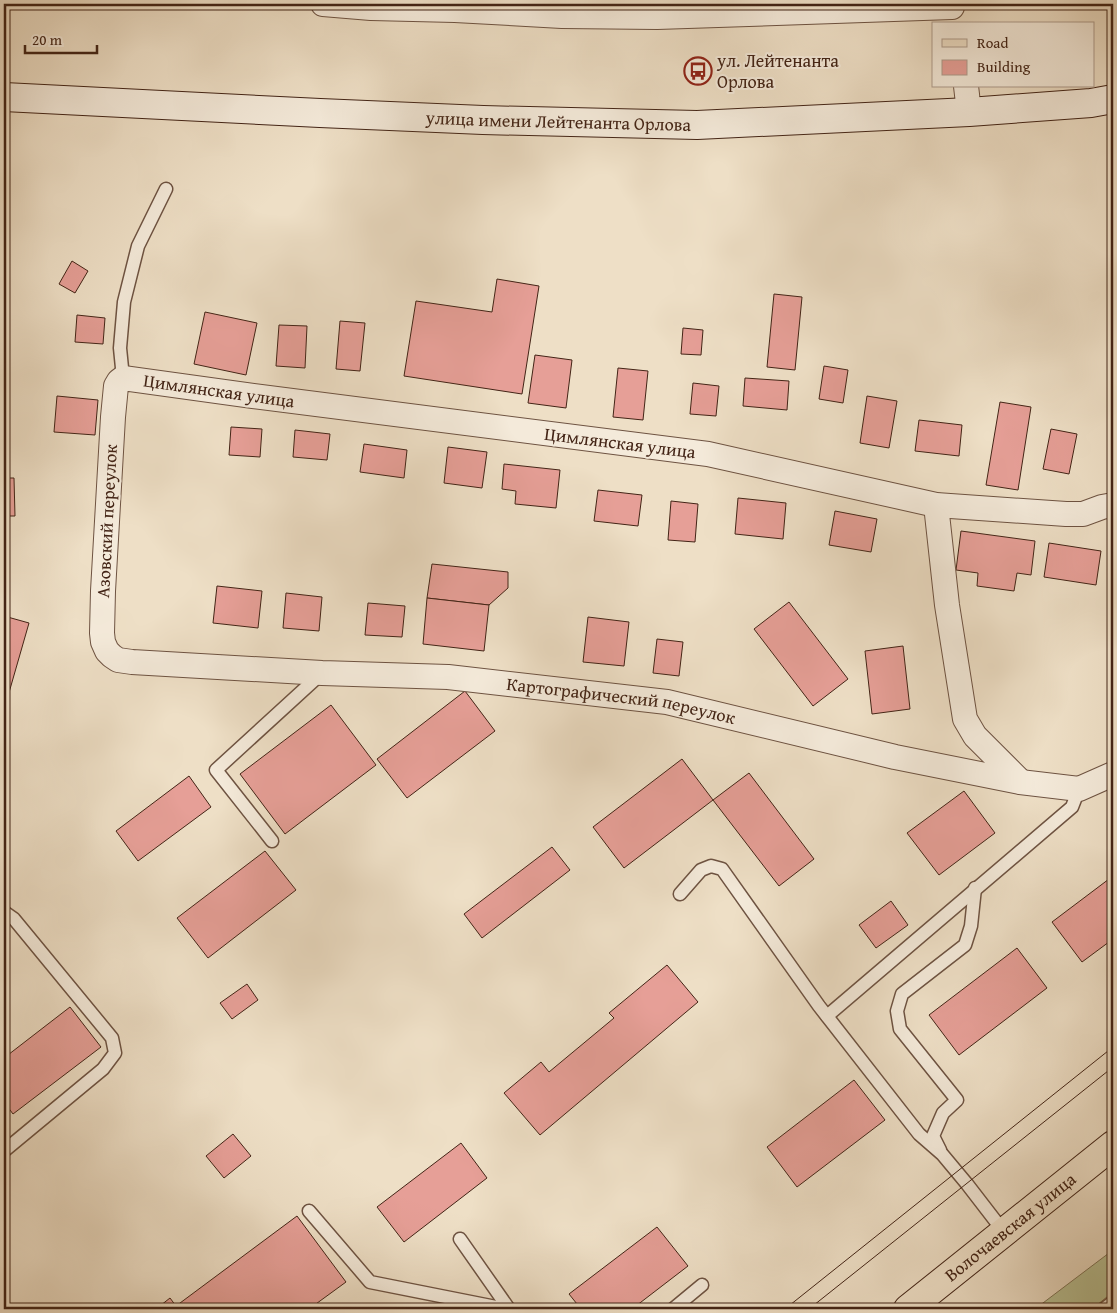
<svg xmlns="http://www.w3.org/2000/svg" width="1117" height="1313" font-family="'Gentium Book Plus',serif">
<style>
.green{fill:#b9c295;stroke:#7e7356}
.building{fill:#e69f97;stroke:#432416}
.lines{fill:none;stroke-linecap:round;stroke-linejoin:round}
.service-casing{stroke:#6e5342;stroke-width:15}
.minor-casing{stroke:#6e5342;stroke-width:26}
.secondary-casing{stroke:#432416;stroke-width:30}
.primary-casing{stroke:#432416;stroke-width:30}
.service{stroke:#f4eada;stroke-width:12}
.minor{stroke:#f4eada;stroke-width:24}
.secondary{stroke:#f4eada;stroke-width:28}
.primary{stroke:#eedfc6;stroke-width:28}
.tram{stroke:#432416;stroke-width:1}
.labels{text-anchor:middle;stroke-width:4;stroke-linejoin:round;paint-order:stroke}
.poi-label{font-size:18px;fill:#432416;stroke:#f4eada;text-anchor:start}
.street-label{font-size:18px;fill:#432416;stroke:#f4eada}
</style>
<rect width="100%" height="100%" fill="#eedfc6"/>
<filter id="stains"><feTurbulence type="fractalNoise" baseFrequency=".004" numOctaves="4"/><feColorMatrix values="0 0 0 0 .2 0 0 0 0 .09 0 0 0 0 .02 0 0 0 .5 -.17"/></filter>
<radialGradient id="worn" r=".72"><stop offset=".6" stop-color="#630" stop-opacity="0"/><stop offset="1" stop-color="#630" stop-opacity=".3"/></radialGradient>
<polygon class="green" points="1113,1250 1113,1292 1092,1309 1035,1309"/>
<g class="building">
<polygon points="72,261 88,271 75,293 59,284"/>
<polygon points="497,279 539,286 522,394 404,376 416,301 492,312"/>
<polygon points="774,294 802,297 795,370 767,367"/>
<polygon points="205,312 257,323 246,375 194,364"/>
<polygon points="77,315 105,318 103,344 75,342"/>
<polygon points="340,321 365,323 360,371 336,369"/>
<polygon points="279,325 307,326 305,368 276,366"/>
<polygon points="683,328 703,330 701,355 681,354"/>
<polygon points="535,355 572,360 566,408 528,403"/>
<polygon points="824,366 848,370 843,403 819,399"/>
<polygon points="618,368 648,371 643,420 613,417"/>
<polygon points="745,378 789,381 787,410 743,406"/>
<polygon points="693,383 719,386 716,416 690,414"/>
<polygon points="57,396 98,400 95,435 54,432"/>
<polygon points="867,396 897,401 889,448 860,443"/>
<polygon points="1000,402 1031,407 1018,490 986,485"/>
<polygon points="919,420 962,425 959,456 915,451"/>
<polygon points="231,427 262,429 260,457 229,455"/>
<polygon points="1051,429 1077,434 1069,474 1043,469"/>
<polygon points="295,430 330,434 327,460 293,457"/>
<polygon points="364,444 407,450 404,478 360,472"/>
<polygon points="448,447 487,452 482,488 444,483"/>
<polygon points="504,464 560,470 556,508 515,504 516,491 502,489"/>
<polygon points="4,478 14,478 15,516 4,516"/>
<polygon points="598,490 642,495 638,526 594,521"/>
<polygon points="738,498 786,503 783,539 735,534"/>
<polygon points="671,501 698,504 695,542 668,540"/>
<polygon points="835,511 877,519 871,552 829,545"/>
<polygon points="961,531 1035,541 1031,575 1017,573 1014,591 977,586 978,573 956,570"/>
<polygon points="1049,543 1101,551 1096,585 1044,577"/>
<polygon points="432,564 508,572 508,588 489,605 427,598"/>
<polygon points="217,586 262,591 258,628 213,623"/>
<polygon points="286,593 322,597 319,631 283,628"/>
<polygon points="427,598 489,605 484,651 423,644"/>
<polygon points="789,602 848,679 813,706 754,629"/>
<polygon points="368,603 405,606 402,637 365,635"/>
<polygon points="4,616 29,623 4,710"/>
<polygon points="588,617 629,622 624,666 583,662"/>
<polygon points="657,639 683,642 679,676 653,673"/>
<polygon points="903,646 910,709 872,714 865,651"/>
<polygon points="465,691 495,731 407,798 377,759"/>
<polygon points="331,705 376,765 285,834 240,774"/>
<polygon points="682,759 713,800 624,868 593,827"/>
<polygon points="749,773 814,859 779,886 713,800"/>
<polygon points="189,776 211,807 138,861 116,831"/>
<polygon points="964,791 995,833 939,875 907,833"/>
<polygon points="552,847 570,870 482,938 464,914"/>
<polygon points="265,851 296,890 208,958 177,918"/>
<polygon points="1113,876 1113,939 1082,962 1052,922"/>
<polygon points="891,901 908,925 876,948 859,925"/>
<polygon points="1017,948 1047,988 959,1055 929,1015"/>
<polygon points="667,965 698,1002 540,1135 504,1093 541,1062 549,1072 614,1018 609,1013"/>
<polygon points="247,984 258,1000 232,1019 220,1003"/>
<polygon points="70,1007 101,1047 13,1114 4,1102 4,1058"/>
<polygon points="854,1080 885,1120 797,1187 767,1147"/>
<polygon points="233,1134 251,1156 224,1178 206,1156"/>
<polygon points="461,1143 487,1178 404,1242 377,1207"/>
<polygon points="297,1216 346,1282 309,1309 156,1309 170,1298 176,1306"/>
<polygon points="657,1227 688,1266 632,1309 581,1309 569,1294"/>
</g>
<g class="lines">
<g class="service-casing">
<g id="service">
<polyline points="123,378 120,348 124,302 138,246 166,189"/>
<polyline points="272,841 216,770 322,673"/>
<polyline points="680,894 701,870 711,866 722,869 819,1006 919,1134 942,1154 967,1184 1004,1232"/>
<polyline points="4,912 14,919 112,1038 115,1053 103,1069 4,1151"/>
<polyline points="827,1016 1072,807 1079,789"/>
<polyline points="940,1150 933,1136 943,1113 957,1100 900,1029 897,1011 902,994 965,945 971,926 975,888"/>
<polyline points="309,1211 370,1282 506,1309"/>
<polyline points="460,1239 509,1309"/>
<polyline points="673,1309 702,1285"/>
<polyline points="1104,1309 1113,1302"/>
</g>
</g>
<g class="minor-casing">
<g id="minor">
<polyline points="323,4 371,8 455,10 562,16 657,17 952,7"/>
<polyline points="966,86 969,112"/>
<polyline points="936,505 947,605 965,719 975,736 1021,782"/>
<path id="s1" d="M1113 505 1102 507 1083 514H1066L936 505 708 454 253 396 123 378 119 381 116 386 113 417 103 591 102 633 103 642 107 651 112 656 118 660 132 662 322 673 448 677 667 702 895 757 1020 782 1079 789 1113 774"/>
</g>
</g>
<g class="secondary-casing">
<g id="secondary">
<path id="s2" d="M4 97 320 113 483 120 697 125 969 112 1091 103 1113 99"/>
</g>
</g>
<g class="primary-casing">
<g id="primary">
<path id="s3" d="M908 1309 1113 1145"/>
</g>
</g>
<use href="#service" class="service"/>
<use href="#minor" class="minor"/>
<use href="#secondary" class="secondary"/>
<use href="#primary" class="primary"/>
<g class="tram">
<polyline points="785,1309 1113,1047"/>
<polyline points="809,1309 1113,1067"/>
</g>
</g>
<defs>
<g id="bus-ring" transform="scale(1.4375)"><circle r="9.5" fill="#f4eada" stroke="#8f2418" stroke-width="1.5"/><path d="M-5-6H5V4H4V6H2V4H-2V6H-4V4H-5ZM-3.5-4V0h7V-4ZM-3.5 1.2v1.5H-2V1.2ZM2 1.2v1.5H3.5V1.2Z" fill="#8f2418"/></g>
</defs>
<g fill-rule="evenodd">
<use href="#bus-ring" x="698" y="71"/>
</g>
<g class="labels">
<g class="poi-label">
<text x="717" y="67">ул. Лейтенанта<tspan x="717" dy="21">Орлова</tspan></text>
</g>
<g class="street-label">
<text dy="6" stroke="none"><textPath href="#s2" startOffset="555">улица имени Лейтенанта Орлова</textPath></text>
<text transform="translate(219 391) rotate(8)" y="6">Цимлянская улица</text>
<text transform="translate(620 443) rotate(7)" y="6">Цимлянская улица</text>
<text transform="translate(107 521) rotate(-87)" y="6">Азовский переулок</text>
<text dy="6" stroke="none"><textPath href="#s1" startOffset="1799">Картографический переулок</textPath></text>
<text dy="6" stroke="none"><textPath href="#s3" startOffset="131">Волочаевская улица</textPath></text>
</g>
</g>
<rect width="1117" height="1313" fill="none" stroke="#eedfc6" stroke-width="20"/>
<rect x="5" y="5" width="1107" height="1303" fill="none" stroke="#432416" stroke-width="2.5"/>
<rect x="10" y="10" width="1097" height="1293" fill="none" stroke="#432416"/>
<rect x="932" y="22" width="162" height="65" fill="#f4eada" stroke="#ad9b8c"/>
<rect x="942" y="39" width="25" height="8" fill="#eedfc6" stroke="#ad9b8c"/>
<text x="977" y="48" font-size="15" fill="#432416">Road</text>
<rect x="942" y="60" width="25" height="15" fill="#e69f97" stroke="#ad9b8c"/>
<text x="977" y="72" font-size="15" fill="#432416">Building</text>
<path d="M25 45v8h72v-8" fill="none" stroke="#432416" stroke-width="2.5"/>
<text x="32" y="45" font-size="15" fill="#432416" stroke="#f4eada" stroke-width="4" paint-order="stroke">20 m</text>
<rect width="100%" height="100%" filter="url(#stains)"/>
<rect width="100%" height="100%" fill="url(#worn)"/>
</svg>
